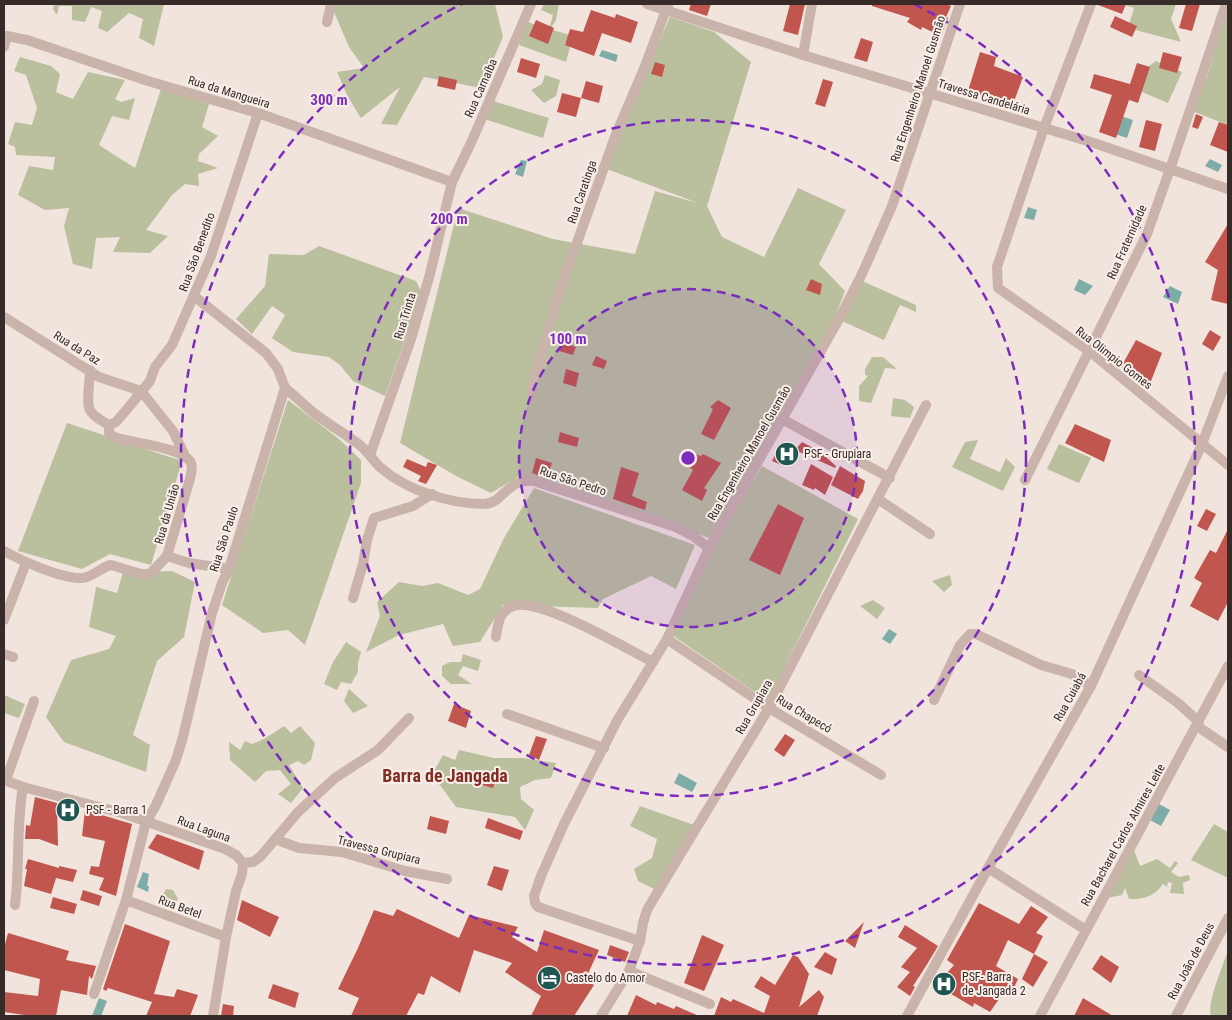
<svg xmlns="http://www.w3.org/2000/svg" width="1232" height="1020" font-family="'Roboto Condensed',sans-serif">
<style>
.green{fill:#babf9e}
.water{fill:#7eada7}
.building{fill:#c0564d}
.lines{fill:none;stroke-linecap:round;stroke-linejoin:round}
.minor{stroke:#c9b3aa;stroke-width:10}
.ring{fill:none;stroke:#7b2cbf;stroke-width:2.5;stroke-dasharray:9 6}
.labels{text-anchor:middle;stroke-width:4;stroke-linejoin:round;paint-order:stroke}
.street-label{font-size:12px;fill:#362b29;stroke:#f9efe9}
.poi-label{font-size:12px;fill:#362b29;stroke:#f9efe9;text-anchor:start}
.district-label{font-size:18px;font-weight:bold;fill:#812d26;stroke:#f9efe9}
.centre{fill:#7b2cbf;stroke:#f9efe9;stroke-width:2.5}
.ring-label{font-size:15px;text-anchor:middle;font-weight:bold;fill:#7b2cbf;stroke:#f9efe9;stroke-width:4;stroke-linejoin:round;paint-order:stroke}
</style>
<rect width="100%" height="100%" fill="#f1e4dd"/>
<g class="green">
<polygon points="54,4 164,4 154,46 139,38 143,19 129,13 107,32 98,28 102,11 91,7 85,22 72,20 72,6 59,6 57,15 53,9"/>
<polygon points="336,4 495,4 503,37 481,88 424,77 397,125 381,124 400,87 361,118 348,97 337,72 364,68 349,47 334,12"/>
<polygon points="544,4 559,4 556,20 550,29 573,36 566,62 519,45 528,22 546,29 550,26 553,15 541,10"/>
<polygon points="1121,4 1176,4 1171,19 1181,42 1128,28 1134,8"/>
<polygon points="1228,9 1228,125 1192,111 1208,74"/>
<polygon points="670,17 714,32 751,62 707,206 722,237 764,257 798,188 846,210 819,264 845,291 823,348 709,538 557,483 520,476 491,493 458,477 400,443 458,208 553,239 635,254 655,191 698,203 604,168"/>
<polygon points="20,57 51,66 60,74 56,92 73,99 88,72 125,80 115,99 121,102 135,98 129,120 112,116 99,145 135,168 161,89 209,104 202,127 218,136 199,154 198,161 218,168 198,174 199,186 185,184 172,195 146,230 168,236 150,253 113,252 120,237 96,238 92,269 73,264 64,226 69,208 45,210 18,195 29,166 53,170 55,157 16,155 15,147 8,144 15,122 32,125 37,108 26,75 14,71"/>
<polygon points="1156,61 1182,72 1168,103 1135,89 1145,69"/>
<polygon points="545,75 560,80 556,96 544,103 531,90 542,84"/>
<polygon points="493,101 549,118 543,138 484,119"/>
<polygon points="319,246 416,281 421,291 408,332 385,396 353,381 340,365 329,357 293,352 272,338 285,315 272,306 252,334 236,319 265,286 269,254 304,255"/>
<polygon points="860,280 916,305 916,312 900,305 884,340 842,321"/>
<polygon points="872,357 883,357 897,369 885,368 871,403 859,401 859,386 868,376 865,375 865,369"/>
<polygon points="893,398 905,400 914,407 910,418 891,416"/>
<polygon points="288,400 339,439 361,460 361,483 305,645 288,630 263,633 222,605"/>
<polygon points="67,423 182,461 151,565 110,554 82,569 18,551"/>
<polygon points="978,440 970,459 1000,472 1006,458 1015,467 1003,491 952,467 965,442"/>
<polygon points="1059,444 1091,458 1079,483 1047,469"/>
<polygon points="762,466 858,519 768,701 672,635 710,550"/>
<polygon points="534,488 695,545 676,589 651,576 603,599 598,608 503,605 480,642 453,646 443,624 399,635 366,652 380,616 377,602 399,582 422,586 438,583 468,595 480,589 504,538"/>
<polygon points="172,571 195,582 184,637 157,661 133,735 150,745 146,772 64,742 46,717 71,660 109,649 116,636 89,627 96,587 117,593 123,572"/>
<polygon points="950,575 952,585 944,592 932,581"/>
<polygon points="873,600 885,608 877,619 860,606"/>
<polygon points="346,642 361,652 358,663 358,672 351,684 341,682 337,690 324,684 333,662"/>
<polygon points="463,654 481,660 478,671 463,666 458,675 472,684 451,684 442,676 442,666 450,662 461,662"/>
<polygon points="349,689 368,706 353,713 344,701"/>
<polygon points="4,695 25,704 19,718 4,713"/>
<polygon points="284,726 291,733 300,726 315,743 311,760 304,765 298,761 289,765 303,788 291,803 278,794 291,784 280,770 266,771 255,782 230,760 229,742 240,750 245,741 252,744 264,739"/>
<polygon points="459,750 494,758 523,758 556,763 551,778 535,780 520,787 521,799 534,810 525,830 515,817 456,807 440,785 430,778 443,755 455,760"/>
<polygon points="640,806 694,825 654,889 638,881 634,869 652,858 657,839 630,826"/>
<polygon points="1214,824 1228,832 1228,878 1191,860"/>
<path d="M1134 850 1140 866 1157 859 1170 868 1175 861 1178 863 1171 872 1179 877 1189 875 1190 880 1183 883 1184 894 1170 893 1172 883 1168 882 1167 887 1163 884C1155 896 1142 900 1129 899L1125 888 1122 895 1107 898Z"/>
<polygon points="166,889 173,890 178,899 174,905 160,900"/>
<path d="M1227 953 1228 1016H1211C1207 1001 1222 969 1227 953Z"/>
</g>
<g class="water">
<polygon points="602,50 618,55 616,62 599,56"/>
<polygon points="1121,116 1133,120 1127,138 1115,134"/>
<polygon points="1210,159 1222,165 1218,172 1205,166"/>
<polygon points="521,160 527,161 523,177 515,174"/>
<polygon points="1028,207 1037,210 1034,220 1024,218"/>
<polygon points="1079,279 1093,286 1085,295 1074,290"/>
<polygon points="1170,286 1182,292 1178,304 1163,297"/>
<polygon points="889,629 897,634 890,644 882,639"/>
<polygon points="679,773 697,783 692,792 674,783"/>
<polygon points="1159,804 1170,810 1161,826 1150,820"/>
<polygon points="143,872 149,874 147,886 149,886 148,892 137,887"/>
<polygon points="99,998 107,1001 101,1016 92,1016"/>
</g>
<g class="building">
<polygon points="691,4 711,4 707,16 689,10"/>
<polygon points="790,4 805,4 798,35 783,31"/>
<polygon points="872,4 946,4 951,6 946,17 948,18 941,36 922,27 921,30 907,22 910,18 872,6"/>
<polygon points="1098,4 1126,4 1122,14 1098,5"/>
<polygon points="1186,4 1200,4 1192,31 1179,28"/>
<polygon points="591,10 615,18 616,14 638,22 631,43 602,33 594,56 565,45 570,29 583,32"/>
<polygon points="1115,16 1137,26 1132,37 1110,27"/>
<polygon points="536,20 554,28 548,44 529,36"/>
<polygon points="861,38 873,42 867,62 854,58"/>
<polygon points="980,52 996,57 994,66 1023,77 1013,104 985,94 984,96 968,91"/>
<polygon points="1163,52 1182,57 1177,73 1159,68"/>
<polygon points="521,58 540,64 536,78 517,72"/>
<polygon points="655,62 665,65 662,77 651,74"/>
<polygon points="1137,63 1150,67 1138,103 1129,100 1116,138 1099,132 1112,95 1090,88 1094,74 1130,84"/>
<polygon points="439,76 457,80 455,90 437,86"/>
<polygon points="823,79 833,82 825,107 815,104"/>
<polygon points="586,81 603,86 599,103 581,98"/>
<polygon points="562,93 581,98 576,117 557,112"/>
<polygon points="1196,114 1203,117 1198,129 1192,127"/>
<polygon points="1146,120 1162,124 1155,151 1139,147"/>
<polygon points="1219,122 1228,125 1228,152 1210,145"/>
<polygon points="1228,224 1228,304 1211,300 1218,270 1205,262"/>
<polygon points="811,279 822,284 820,295 806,290"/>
<polygon points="1210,330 1221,337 1213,351 1202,344"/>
<polygon points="1136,340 1162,353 1149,386 1121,367"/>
<polygon points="563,342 576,347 573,355 559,351"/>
<polygon points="596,356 607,361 604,369 592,365"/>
<polygon points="566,369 579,373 576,387 563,383"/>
<polygon points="718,400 731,408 714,440 701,434 713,409 710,407"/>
<polygon points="1075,424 1111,440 1104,462 1065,443"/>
<polygon points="560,432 579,438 577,447 558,442"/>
<polygon points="782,442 795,450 784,466 772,461"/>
<polygon points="802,442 819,451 836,466 835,468 795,450"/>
<polygon points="688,452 701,456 703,454 721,463 704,488 707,490 702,501 682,490 693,470 683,462"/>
<polygon points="536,458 552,463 546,478 532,473"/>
<polygon points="407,459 426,467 428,462 437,465 426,484 418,481 421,476 403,467"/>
<polygon points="811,464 833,477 825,495 815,488 814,490 802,485"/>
<polygon points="840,466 865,481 863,491 858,499 831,485"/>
<polygon points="621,467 639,473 632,496 647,502 645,510 613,499"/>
<polygon points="778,504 804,518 780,575 749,560"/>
<polygon points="1206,509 1216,514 1207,531 1197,526"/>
<polygon points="1228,529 1228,602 1218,621 1190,606 1202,583 1194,578 1210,550 1216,553"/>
<polygon points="454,704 471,711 466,728 448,721"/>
<polygon points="785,734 795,740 784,757 774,750"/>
<polygon points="536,736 547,739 539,760 529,755"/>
<polygon points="484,775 496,779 493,788 482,785"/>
<polygon points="35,797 57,803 58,846 39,839 25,839 26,825 30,826"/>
<polygon points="85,810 132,824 116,896 99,890 104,878 89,874 91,866 99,867 105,841 82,836"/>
<polygon points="430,816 449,821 446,834 427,829"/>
<polygon points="488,818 523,831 520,840 485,828"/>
<polygon points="157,834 204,851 199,870 148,848"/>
<polygon points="28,859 59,868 59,866 77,870 73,882 56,878 51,894 24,886 27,869 25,869"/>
<polygon points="494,866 509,870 502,891 487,885"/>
<polygon points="83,890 102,896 99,906 80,900"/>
<polygon points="53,897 77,904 74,914 50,908"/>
<polygon points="242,900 279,917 270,937 237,920"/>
<polygon points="979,903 1019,924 1031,906 1048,917 1036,933 1043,936 1034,954 1008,940 996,966 1018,979 1010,996 1004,992 990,1012 974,1003 973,1007 936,985 954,965 947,960"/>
<polygon points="397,909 459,938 469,915 518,927 512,937 537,952 544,930 599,950 585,980 594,985 574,1016 531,1016 541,996 505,972 512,963 474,950 460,993 431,976 424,995 418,993 406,1016 351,1016 359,998 338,989 358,948 374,910 393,916"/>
<polygon points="864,922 855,948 845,941"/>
<polygon points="125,924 170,941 154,994 174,997 177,989 198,995 190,1016 146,1016 152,1002 108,988 106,991 103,989"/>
<polygon points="905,925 938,946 926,966 913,986 915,987 910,996 897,987 910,972 901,967 917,948 898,937"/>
<polygon points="8,933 69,951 66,960 96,966 92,979 89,976 87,995 61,990 56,1016 24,1016 24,1015 4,1012 4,992 38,996 40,979 4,970 4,948"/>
<polygon points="702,935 724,945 704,991 684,983"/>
<polygon points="610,945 629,952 625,962 607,955"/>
<polygon points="825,952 837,959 832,975 814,967"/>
<polygon points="1034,954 1048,962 1033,987 1022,979"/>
<polygon points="793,955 798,957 809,974 799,1007 819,990 824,997 817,1016 714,1016 721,997 731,1002 733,999 764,1013 770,996 754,987 761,976 775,985"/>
<polygon points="1101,955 1119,967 1111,983 1092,969"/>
<polygon points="273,984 299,993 295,1008 268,998"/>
<polygon points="636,995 656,1005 657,1002 674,1009 676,1006 699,1016 627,1016"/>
<polygon points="1083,998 1113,1016 1074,1016"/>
<polygon points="223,1004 234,1006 233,1016 221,1016"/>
</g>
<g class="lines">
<g class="minor">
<polyline points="647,4 803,55 1094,143 1228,189"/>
<polyline points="1091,4 1044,128 997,267 998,288 1089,351 1228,465"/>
<polyline points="327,22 331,4"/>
<polyline points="4,47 7,36 27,40 148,81 258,113 452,182"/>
<polyline points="803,55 812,4"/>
<polyline points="4,317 99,377 141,391"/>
<path d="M90 370C90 380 86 403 90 410 93 417 103 421 109 425"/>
<path d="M285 388C295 396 304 405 314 413 329 425 346 434 361 446 369 453 374 462 381 468 408 491 450 504 485 504 503 503 507 478 534 481L676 527 693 536 709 548"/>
<polyline points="141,391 173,431 185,456"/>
<polyline points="531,392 559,293 616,134 643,71 668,5"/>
<polyline points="782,419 890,478"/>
<polyline points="370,455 411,339 430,274 452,182 471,143 531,4"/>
<polyline points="1025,480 1147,234 1170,169 1226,4"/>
<polyline points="878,499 930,534"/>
<path d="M4 551C22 561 62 579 82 578 92 578 101 567 111 565L141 574H150L167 556 189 563 229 569"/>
<path d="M167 556 190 479C191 474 193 468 191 463 184 447 130 443 114 437L109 433V425L116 422 128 408 150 381 155 367 172 345 211 256 258 113"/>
<polyline points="353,598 363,564 367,540 374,518 413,506 432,494"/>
<polyline points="4,620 26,563"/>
<path d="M496 637C498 624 499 611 513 606 538 596 627 649 653 662"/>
<polyline points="667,639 769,708 881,775"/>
<polyline points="4,654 13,657"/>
<polyline points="1139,675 1178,703 1199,722"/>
<polyline points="934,700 960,645 970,634 976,634 1041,665 1072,674 1091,686"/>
<polyline points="507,714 604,748"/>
<polyline points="1197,726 1228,747"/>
<polyline points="4,780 23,787 122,813 225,849 236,855 243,863 242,874 236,891 226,937 213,1016"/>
<polyline points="6,780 34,701"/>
<polyline points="275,839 299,848 342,852 405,871 447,879"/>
<polyline points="243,863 253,862 261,856 298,812 335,778 378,750 409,718"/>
<polyline points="988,868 1086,930"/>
<polyline points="126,900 226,937"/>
<path d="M15 905C20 866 16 826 23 787"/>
<polyline points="640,941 538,907 535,903 534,896 541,876 564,824 618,719 667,639 709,548 839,319 862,274 892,206 960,4"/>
<polyline points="629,971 710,1004"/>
<polyline points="94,994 126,900 146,822 156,805 176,760 183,737 212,613 222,583 229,569 285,388 278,369 266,353 194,296"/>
<polyline points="601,1016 629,971 640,941 643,923 647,910 657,893 769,708 926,405"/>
<polyline points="907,1016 988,868 1091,686 1202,444 1228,376"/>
<polyline points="1040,1016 1228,666"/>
<polyline points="1176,1016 1228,918"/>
</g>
</g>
<circle cx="688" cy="458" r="169" fill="#7b2cbf" fill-opacity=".12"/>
<g class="ring">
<circle cx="688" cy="458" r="169"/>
<circle cx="688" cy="458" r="338"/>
<path d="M914 4A507 507 0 1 1 462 4"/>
</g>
<defs>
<g id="hospital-disc" transform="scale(1.25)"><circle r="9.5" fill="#205651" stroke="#f9efe9"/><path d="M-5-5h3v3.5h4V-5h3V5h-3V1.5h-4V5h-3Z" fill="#fff"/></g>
<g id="hotel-disc" transform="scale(1.25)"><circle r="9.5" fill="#205651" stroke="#f9efe9"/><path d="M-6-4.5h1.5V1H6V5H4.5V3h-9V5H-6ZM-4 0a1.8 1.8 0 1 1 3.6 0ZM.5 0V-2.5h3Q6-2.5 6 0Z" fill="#fff"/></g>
</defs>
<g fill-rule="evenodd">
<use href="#hospital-disc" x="787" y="454"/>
<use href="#hospital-disc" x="68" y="810"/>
<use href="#hotel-disc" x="549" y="978"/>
<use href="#hospital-disc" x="944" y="984"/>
</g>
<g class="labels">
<g class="street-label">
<text transform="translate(481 88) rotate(-66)" y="4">Rua Carnaíba</text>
<text transform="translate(918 89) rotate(-72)" y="4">Rua Engenheiro Manoel Gusmão</text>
<text transform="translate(229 92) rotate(17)" y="4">Rua da Mangueira</text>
<text transform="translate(984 97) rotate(17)" y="4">Travessa Candelária</text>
<text transform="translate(582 192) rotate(-71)" y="4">Rua Caratinga</text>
<text transform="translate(1127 242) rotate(-66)" y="4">Rua Fraternidade</text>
<text transform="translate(197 252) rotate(-70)" y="4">Rua São Benedito</text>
<text transform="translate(405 316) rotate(-73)" y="4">Rua Trinta</text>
<text transform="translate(77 348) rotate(32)" y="4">Rua da Paz</text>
<text transform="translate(1114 358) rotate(38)" y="4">Rua Olimpio Gomes</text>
<text transform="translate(749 453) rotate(-60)" y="4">Rua Engenheiro Manoel Gusmão</text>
<text transform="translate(573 481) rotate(18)" y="4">Rua São Pedro</text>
<text transform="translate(167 514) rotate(-74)" y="4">Rua da União</text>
<text transform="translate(224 539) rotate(-72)" y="4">Rua São Paulo</text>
<text transform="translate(1070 697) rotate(-61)" y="4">Rua Cuiabá</text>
<text transform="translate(754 707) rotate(-60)" y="4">Rua Grupiara</text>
<text transform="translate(804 714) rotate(31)" y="4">Rua Chapecó</text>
<text transform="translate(204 829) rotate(20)" y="4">Rua Laguna</text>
<text transform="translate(1123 835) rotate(-61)" y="4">Rua Bacharel Carlos Almires Leite</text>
<text transform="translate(379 850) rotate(14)" y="4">Travessa Grupiara</text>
<text transform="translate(180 907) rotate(20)" y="4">Rua Betel</text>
<text transform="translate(1191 961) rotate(-62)" y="4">Rua João de Deus</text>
</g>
<g class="poi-label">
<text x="804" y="458">PSF - Grupiara</text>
<text x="86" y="814">PSF - Barra 1</text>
<text x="962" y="981">PSF- Barra<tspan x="962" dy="14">de Jangada 2</tspan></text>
<text x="566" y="982">Castelo do Amor</text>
</g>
<g class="district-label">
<text x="445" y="782">Barra de Jangada</text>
</g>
</g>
<circle cx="688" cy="458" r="8" class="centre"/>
<g class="ring-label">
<text x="329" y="105">300 m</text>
<text x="449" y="224">200 m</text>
<text x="568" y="344">100 m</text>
</g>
<rect width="1232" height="1020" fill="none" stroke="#362b29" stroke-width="10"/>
</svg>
